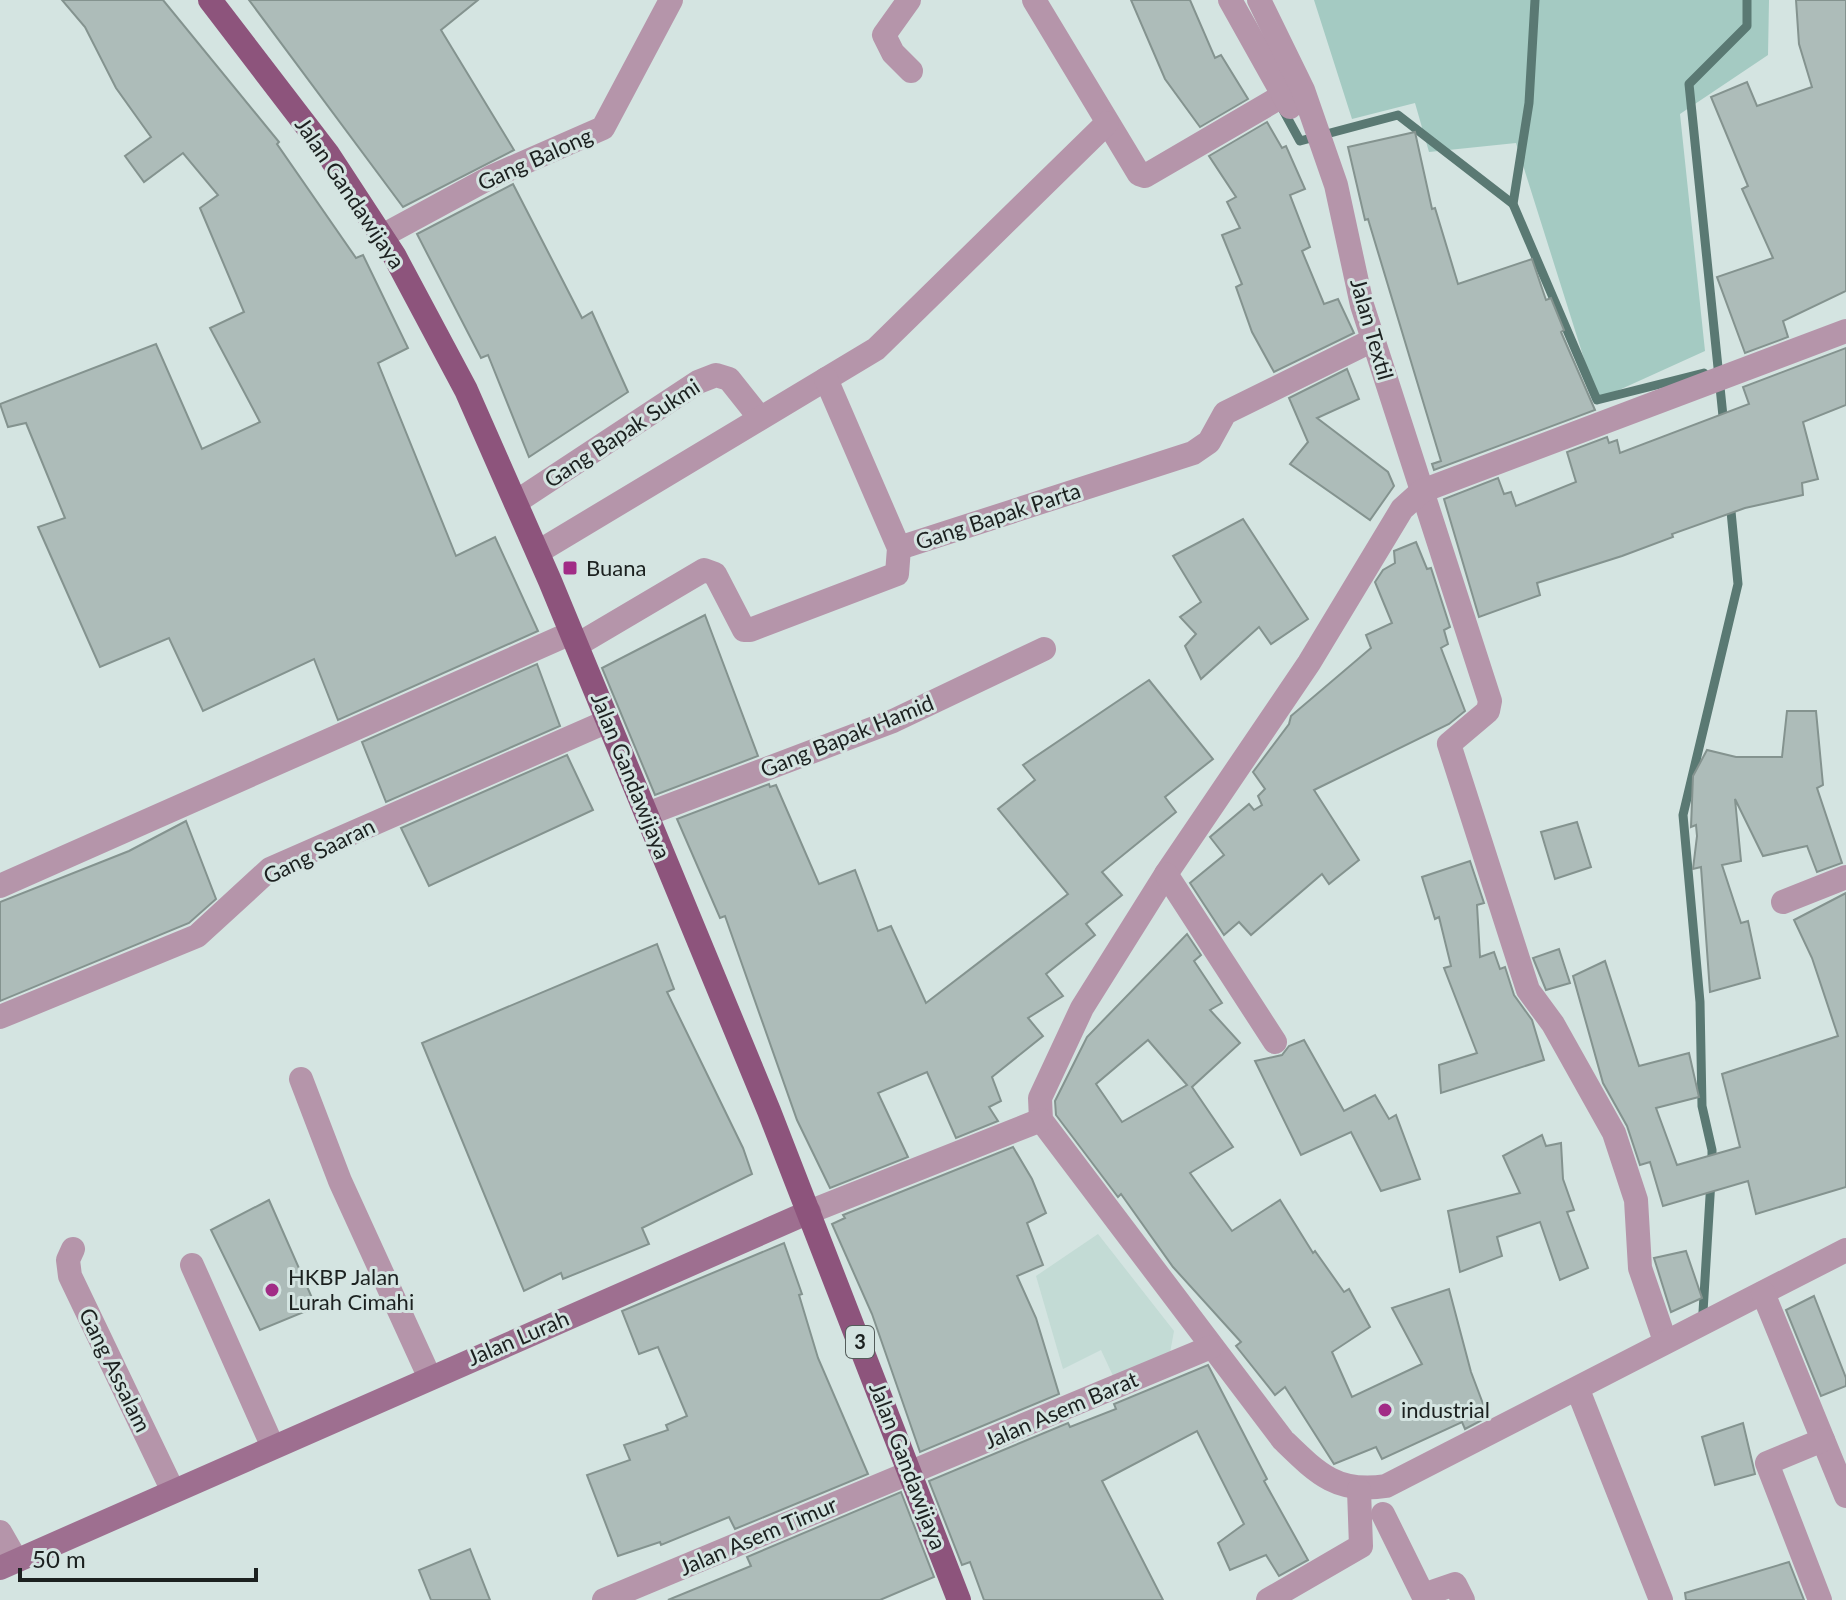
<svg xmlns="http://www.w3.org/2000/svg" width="1846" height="1600" font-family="Lato,sans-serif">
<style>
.built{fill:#c3dbd5}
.green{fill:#a4cac2}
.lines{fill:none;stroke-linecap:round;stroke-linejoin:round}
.stream{stroke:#5a7973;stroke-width:9}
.building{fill:#adbcb9;stroke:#84938f;stroke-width:2;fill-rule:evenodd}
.street{stroke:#b595aa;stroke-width:24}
.secondary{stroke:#9e6f90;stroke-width:24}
.primary{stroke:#8d547c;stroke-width:24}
.poi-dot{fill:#a12c86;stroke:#d4e4e1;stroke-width:3}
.labels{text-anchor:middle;stroke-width:6;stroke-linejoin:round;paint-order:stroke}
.shield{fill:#d4e4e1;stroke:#535c5a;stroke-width:2}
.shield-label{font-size:20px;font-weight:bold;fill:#1c2120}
.street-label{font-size:22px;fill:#1c2120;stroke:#d4e4e1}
.poi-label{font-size:22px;fill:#1c2120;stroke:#d4e4e1;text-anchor:start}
</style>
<rect width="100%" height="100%" fill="#d4e4e1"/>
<polygon class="built" points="1098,1234 1174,1331 1170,1353 1114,1378 1101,1350 1063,1369 1036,1276"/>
<polygon class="green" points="1314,0 1769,0 1768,55 1680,114 1705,351 1597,400 1516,143 1429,152 1415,103 1352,119"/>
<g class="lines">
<g class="stream">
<polyline points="1535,0 1529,103 1513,204 1597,400 1704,373"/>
<polyline points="1282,108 1300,141 1398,115 1513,204"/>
<polyline points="1724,426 1689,84 1747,26 1747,0"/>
<polyline points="1712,1165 1712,1150 1702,1106 1700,1002 1683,815 1738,584 1730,501"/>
<polyline points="1703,1312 1711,1180"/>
</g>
</g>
<g class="building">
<polygon points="62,0 163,0 279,142 277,144 356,258 363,255 408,348 378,363 456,556 495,537 538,631 338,720 314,659 203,711 169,638 100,667 38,527 65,518 26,423 8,427 0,404 156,344 202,449 260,422 210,328 244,312 200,208 218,195 183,153 144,182 125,156 151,137 116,88 85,27"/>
<polygon points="249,0 478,0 441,30 514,150 403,207"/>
<polygon points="1131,0 1190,0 1215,58 1221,55 1248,99 1200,127 1165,79"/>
<polygon points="1796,0 1846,0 1846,291 1783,321 1788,337 1745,353 1717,277 1773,258 1742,189 1748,186 1711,97 1747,82 1757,106 1812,87 1799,44"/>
<polygon points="1267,122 1282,148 1286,146 1305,189 1290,195 1310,247 1302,251 1324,304 1338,299 1354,333 1274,372 1252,332 1236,287 1242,284 1222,235 1240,228 1227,202 1236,197 1209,156"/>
<polygon points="1415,132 1432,209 1435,208 1458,284 1532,259 1546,300 1551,298 1564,330 1561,332 1595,410 1434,470 1432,464 1441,461 1368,219 1365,220 1348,147"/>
<polygon points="513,184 582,318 592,312 628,392 529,457 488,355 481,358 417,234"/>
<polygon points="1846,348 1846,405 1803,422 1818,479 1802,483 1803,495 1745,508 1672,534 1673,537 1622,556 1537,583 1540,595 1479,617 1444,499 1498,478 1504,494 1511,492 1516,506 1576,482 1567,452 1607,437 1609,443 1617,440 1620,453 1749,404 1743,387"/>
<polygon points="1347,369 1359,399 1317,418 1388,472 1394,486 1370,520 1290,464 1308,442 1289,398"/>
<polygon points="1243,519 1308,619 1271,644 1259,627 1201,679 1185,646 1196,634 1180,617 1201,602 1173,556"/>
<polygon points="1416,542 1427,569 1431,568 1450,627 1444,630 1448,644 1441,648 1465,711 1449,724 1314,790 1359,860 1329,884 1322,874 1251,935 1239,922 1224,935 1190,883 1224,855 1210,837 1249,804 1254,810 1262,805 1258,796 1265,789 1253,772 1289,724 1291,716 1371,648 1366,635 1392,623 1375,582 1383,570 1395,563 1394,551"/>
<polygon points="705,615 758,756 655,795 602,668"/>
<polygon points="537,664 560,726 386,802 362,742"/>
<polygon points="1149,680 1213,759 1165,797 1176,812 1102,872 1122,895 1086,924 1095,935 1046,974 1063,996 1028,1018 1043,1036 992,1077 1001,1101 989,1107 998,1121 956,1138 927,1072 878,1093 908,1157 830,1188 797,1120 725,916 720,918 677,819 769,784 770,787 776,785 819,884 855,870 878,931 891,926 926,1003 1068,894 998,809 1035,780 1023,765"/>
<polygon points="1787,711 1816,711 1823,785 1817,788 1842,863 1817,872 1807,846 1763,856 1735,799 1741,861 1722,865 1741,923 1748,921 1760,978 1710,992 1701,867 1693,869 1697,836 1696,825 1691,827 1693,776 1707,750 1736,757 1782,757"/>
<polygon points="567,755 593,810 429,886 401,828"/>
<polygon points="186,821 216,899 189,923 0,1001 0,902 129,851"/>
<polygon points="1577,822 1591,867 1555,879 1541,832"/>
<polygon points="1470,861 1484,903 1477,905 1480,957 1494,952 1500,969 1505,967 1514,995 1532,1020 1544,1060 1441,1093 1439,1065 1477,1053 1444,968 1451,966 1439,917 1435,919 1422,877"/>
<polygon points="1846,893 1846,1187 1756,1214 1748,1181 1663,1206 1650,1162 1640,1165 1627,1126 1603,1083 1573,976 1605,961 1639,1066 1689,1053 1699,1097 1656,1108 1677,1165 1740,1147 1722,1074 1838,1036 1812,958 1794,920"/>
<path d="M1187 934 1201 955 1194 961 1222 1003 1210 1010 1240 1043 1192 1087 1233 1147 1190 1173 1232 1231 1280 1200 1313 1253 1315 1251 1344 1292 1349 1289 1370 1327 1332 1352 1352 1397 1422 1364 1392 1308 1449 1289 1471 1372 1488 1417 1465 1429 1462 1422 1382 1459 1376 1447 1334 1464 1285 1387 1275 1395 1236 1346 1241 1342 1173 1267 1121 1194 1118 1197 1056 1115 1055 1101 1087 1037ZM1148 1040 1187 1085 1122 1122 1096 1084Z"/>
<polygon points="657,944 674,989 667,992 743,1148 752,1174 642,1228 649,1244 563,1279 561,1273 524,1291 422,1043"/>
<polygon points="1559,949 1570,983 1546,990 1533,958"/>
<polygon points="1304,1040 1344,1111 1375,1095 1389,1119 1396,1115 1420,1179 1381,1191 1351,1132 1301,1155 1255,1061 1282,1055 1289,1046"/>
<polygon points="1542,1135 1546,1146 1561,1143 1563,1179 1574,1210 1567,1212 1588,1268 1560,1280 1540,1222 1497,1237 1502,1256 1460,1272 1448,1211 1520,1193 1503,1156"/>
<polygon points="1013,1147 1032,1179 1046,1213 1027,1223 1043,1265 1017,1276 1036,1318 1059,1394 920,1452 872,1314 832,1224 845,1218 843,1215"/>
<polygon points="269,1200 316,1307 260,1330 211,1230"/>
<polygon points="784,1243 802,1294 799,1295 818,1358 868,1474 735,1529 729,1517 661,1545 660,1542 618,1556 587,1475 630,1460 624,1445 668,1430 666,1425 687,1416 658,1347 639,1354 622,1311"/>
<polygon points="1686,1251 1702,1298 1671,1312 1654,1258"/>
<polygon points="1814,1296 1846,1378 1846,1386 1821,1396 1786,1310"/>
<polygon points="1208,1365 1267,1479 1264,1481 1308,1560 1279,1576 1266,1555 1230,1570 1218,1543 1244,1524 1197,1431 1102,1481 1163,1600 984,1600 970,1562 962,1565 929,1481 1068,1423 1070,1427 1116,1409 1114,1404"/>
<polygon points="1743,1423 1755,1474 1715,1485 1702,1437"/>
<polygon points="901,1492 934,1577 880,1600 668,1600 751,1566 747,1557"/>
<polygon points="470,1549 490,1600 431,1600 419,1570"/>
<polygon points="1789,1562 1804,1600 1686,1600 1685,1593"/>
</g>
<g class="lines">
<g class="street">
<polyline points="909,0 884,35 893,53 911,71"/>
<polyline points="1034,0 1139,174 1145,176 1284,95"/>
<polyline points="1230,0 1290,107"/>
<polyline points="1259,0 1303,90 1336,185 1362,305 1490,701 1488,711 1449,744 1528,990 1553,1024 1614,1133 1636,1200 1640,1268 1665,1341"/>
<polyline points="382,236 491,177 603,128 671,0"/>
<path d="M1846 331 1422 491 1402 509 1309 663 1166 874 1082 1008 1040 1098 1041 1120 1283 1440C1317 1473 1337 1494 1386 1486L1846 1250"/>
<polyline points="516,502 698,382 716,375 729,379 760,418"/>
<polyline points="899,548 1193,453 1209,442 1225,413 1373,340"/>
<polyline points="538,552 876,349 1107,123"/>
<polyline points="577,645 704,570 715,574 744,630 750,630 897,574 899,548 826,379"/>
<polyline points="647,814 893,721 1044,649"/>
<polyline points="1166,874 1275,1042"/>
<polyline points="0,886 571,633"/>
<polyline points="1783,902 1846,877"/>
<polyline points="0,1017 197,936 270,869 608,721"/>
<polyline points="301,1079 340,1181 429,1376"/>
<polyline points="809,1212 1041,1120"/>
<polyline points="73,1249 68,1260 70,1276 172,1489"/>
<polyline points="192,1265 272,1445"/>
<polyline points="1763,1293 1846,1496"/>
<polyline points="1578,1390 1661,1600"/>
<polyline points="1383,1514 1423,1595 1455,1584 1463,1600"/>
<polyline points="0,1532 16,1560"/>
<polyline points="604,1600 1211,1347"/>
<polyline points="1268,1600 1361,1546 1359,1490"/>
<polyline points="1820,1600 1767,1463 1823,1440"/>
</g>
<polyline class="secondary" points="0,1568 809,1212"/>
<polyline class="primary" points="210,0 328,154 394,255 466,390 550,581 769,1111 959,1600"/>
</g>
<g class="poi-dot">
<rect x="562" y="560" width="16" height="16" rx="4"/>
<circle cx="272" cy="1290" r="8"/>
<circle cx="1385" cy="1410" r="8"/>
</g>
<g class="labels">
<rect class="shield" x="846" y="1326" width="28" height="32" rx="6"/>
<g class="shield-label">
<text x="860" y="1349">3</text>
</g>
<g class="street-label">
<text transform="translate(535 159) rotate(-24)" y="8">Gang Balong</text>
<text transform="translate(350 193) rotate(56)" y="8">Jalan Gandawijaya</text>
<text transform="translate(1372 329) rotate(74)" y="8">Jalan Textil</text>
<text transform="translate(622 433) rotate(-33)" y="8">Gang Bapak Sukmi</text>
<text transform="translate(998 516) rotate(-18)" y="8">Gang Bapak Parta</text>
<text transform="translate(847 736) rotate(-22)" y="8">Gang Bapak Hamid</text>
<text transform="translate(631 776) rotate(68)" y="8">Jalan Gandawijaya</text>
<text transform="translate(319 851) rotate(-26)" y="8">Gang Saaran</text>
<text transform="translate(518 1338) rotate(-23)" y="8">Jalan Lurah</text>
<text transform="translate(115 1370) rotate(64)" y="8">Gang Assalam</text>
<text transform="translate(1061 1410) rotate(-23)" y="8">Jalan Asem Barat</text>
<text transform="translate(908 1466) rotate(69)" y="8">Jalan Gandawijaya</text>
<text transform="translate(758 1536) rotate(-23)" y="8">Jalan Asem Timur</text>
</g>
<g class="poi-label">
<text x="586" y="576">Buana</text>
<text x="288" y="1285">HKBP Jalan<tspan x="288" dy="25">Lurah Cimahi</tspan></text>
<text x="1401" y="1418">industrial</text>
</g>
</g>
<path d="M20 1568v12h236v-12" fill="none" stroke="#1c2120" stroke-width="4"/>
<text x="32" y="1568" font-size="24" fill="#1c2120" stroke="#d4e4e1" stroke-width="6" paint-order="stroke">50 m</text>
</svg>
